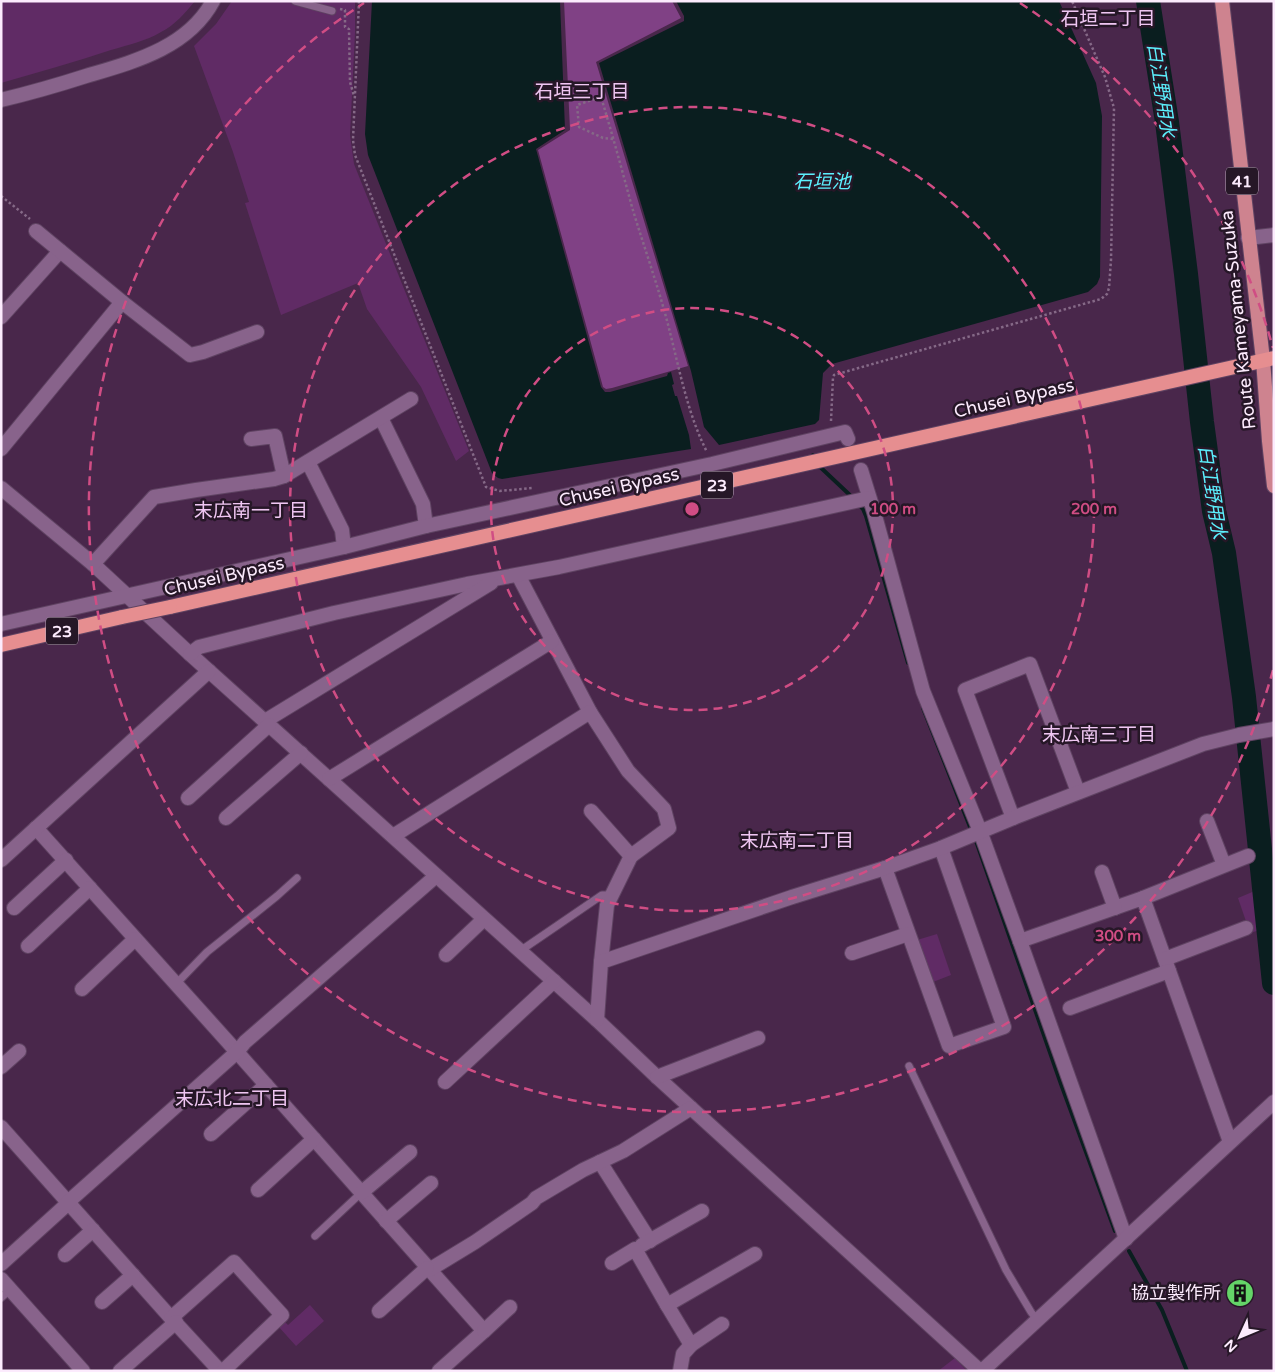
<svg xmlns="http://www.w3.org/2000/svg" width="1275" height="1372" font-family="'Varela Round','Noto Sans JP',sans-serif">
<style>
.green{fill:#602b65}
.forest{fill:#804185}
.water{fill:#0a1e1f}
.lines{fill:none;stroke-linecap:round;stroke-linejoin:round}
.stream{stroke:#0a1e1f;stroke-width:4}
.river{stroke:#0a1e1f;stroke-width:24}
.service-casing{stroke:#5f4362;stroke-width:9}
.minor-casing{stroke:#5f4362;stroke-width:16}
.tertiary-casing{stroke:#5f4362;stroke-width:16}
.primary-casing{stroke:#5f4362;stroke-width:16}
.trunk-casing{stroke:#5f4362;stroke-width:16}
.path{stroke:#856987;stroke-width:2.5;stroke-dasharray:2.5 2.5;stroke-linecap:butt}
.service{stroke:#88638b;stroke-width:7}
.minor{stroke:#88638b;stroke-width:14}
.tertiary{stroke:#88638b;stroke-width:14}
.primary{stroke:#ce838f;stroke-width:14}
.trunk{stroke:#e68e90;stroke-width:14}
.trunk-bridge-casing{stroke:#5f4362;stroke-width:16;stroke-linecap:butt}
.trunk-bridge{stroke:#e68e90;stroke-width:14}
.ring{fill:none;stroke:#d04d84;stroke-width:2.5;stroke-dasharray:9 6}
.labels{text-anchor:middle;stroke-width:5;stroke-linejoin:round;paint-order:stroke}
.shield{fill:#261727;stroke:#bcabbd;stroke-width:1}
.shield-label{font-size:16px;font-weight:bold;fill:#fcebfd}
.street-label{font-size:18px;fill:#fcebfd;stroke:#261727}
.poi-label{font-size:18px;fill:#fcebfd;stroke:#261727;text-anchor:end}
.neighbourhood-label{font-size:19px;fill:#efc6f2;stroke:#261727}
.water-label{font-size:19px;font-style:italic;fill:#5ceffd;stroke:#261727}
.centre{fill:#d04d84;stroke:#261727;stroke-width:2.5}
.ring-label{font-size:15px;text-anchor:middle;font-weight:bold;fill:#d04d84;stroke:#261727;stroke-width:5;stroke-linejoin:round;paint-order:stroke}
</style>
<rect width="100%" height="100%" fill="#49274b"/>
<g class="green">
<path d="M1 1H195C185 13 175 25 161 32 146 41 128 45 111 50 75 62 38 72 1 83Z"/>
<polygon points="232,1 355,1 355,33 350,135 354,164 469,451 456,461 421,387 367,309 358,283 281,315 245,203 249,202 233,152 194,46 216,24"/>
<polygon points="1257,890 1260,930 1250,933 1238,898"/>
<polygon points="937,934 951,975 933,982 917,940"/>
<polygon points="310,1305 324,1321 296,1346 278,1326 284,1321 288,1325"/>
<polygon points="955,1358 967,1371 938,1371"/>
</g>
<polygon class="forest" points="564,1 672,1 681,18 596,62 688,366 612,388 606,389 603,387 538,150 570,130"/>
<g class="water">
<polygon points="372,1 560,1 565,130 536,149 601,387 605,392 610,392 667,376 668,373 671,372 674,384 672,385 675,396 677,396 689,435 691,449 502,479 498,478 492,473 368,155 365,134"/>
<polygon points="676,1 1059,1 1096,83 1102,116 1100,277 1097,284 1088,292 832,364 823,373 819,420 815,424 719,445 704,427 691,371 599,63 684,21 684,16"/>
</g>
<g class="lines">
<g class="stream">
<polyline points="813,455 818,465 852,497"/>
<polyline points="858,504 863,509 866,516 908,663"/>
<polyline points="923,708 972,832"/>
<polyline points="975,838 1061,1084 1115,1231"/>
<polyline points="1129,1251 1162,1310 1187,1371"/>
</g>
<polyline class="river" points="1148,1 1167,122 1186,274 1202,422 1214,511 1224,553 1244,697 1274,983"/>
<g class="service-casing">
<g id="service">
<polyline points="295,1 332,11"/>
<polyline points="520,951 602,895 612,895"/>
<polyline points="176,984 207,952 277,896 297,878"/>
<polyline points="909,1066 1006,1270 1031,1312 1037,1320"/>
<polyline points="315,1236 361,1193"/>
<polyline points="1,1298 10,1290"/>
</g>
</g>
<g class="minor-casing">
<g id="minor">
<polyline points="1248,238 1274,235"/>
<polyline points="122,302 190,355 203,352 257,332"/>
<polyline points="1,317 60,251"/>
<polyline points="381,418 423,504 426,526"/>
<polyline points="251,439 275,436 284,476"/>
<polyline points="1,449 122,302 36,231"/>
<polyline points="308,462 342,530 344,547"/>
<polyline points="861,470 874,512 923,691 980,831 1020,941 1143,898 1230,1142"/>
<polyline points="1,488 93,564 190,654 597,1020 657,1077 980,1371"/>
<polyline points="93,564 154,497 196,490 274,479 284,476 411,399"/>
<polyline points="518,575 590,712"/>
<polyline points="1,624 344,547 426,526 712,464 845,432 848,439"/>
<polyline points="190,654 199,647 334,613 467,584 559,567 869,498"/>
<polyline points="265,721 491,583"/>
<polyline points="329,779 552,641"/>
<polyline points="188,798 269,725"/>
<polyline points="591,811 631,856 607,905 601,962"/>
<polyline points="226,818 301,753"/>
<polyline points="1013,818 965,690 1030,664 1078,792"/>
<polyline points="1207,821 1224,865"/>
<polyline points="36,828 237,1052 484,1331 439,1371"/>
<polyline points="393,836 590,712 628,771 664,809 669,828 631,856"/>
<polyline points="1,860 209,671"/>
<polyline points="885,868 949,1046 1004,1027 941,848"/>
<polyline points="1102,872 1115,908"/>
<polyline points="1143,898 1248,856"/>
<polyline points="14,908 66,860"/>
<polyline points="1020,941 1126,1239"/>
<polyline points="28,946 90,888"/>
<polyline points="852,953 908,934"/>
<polyline points="446,955 484,919"/>
<polyline points="1165,959 1246,928"/>
<polyline points="82,989 135,939"/>
<polyline points="1070,1008 1169,971"/>
<polyline points="597,1020 601,962 792,897 885,868 941,848 1013,818 1203,744 1239,735 1274,729"/>
<polyline points="1,1067 19,1051"/>
<polyline points="657,1077 758,1038"/>
<polyline points="445,1082 554,981"/>
<polyline points="1,1127 171,1318 219,1370 222,1371"/>
<polyline points="211,1134 266,1085"/>
<polyline points="600,1162 650,1241"/>
<polyline points="258,1190 314,1139"/>
<polyline points="361,1193 410,1152"/>
<polyline points="386,1221 431,1183"/>
<polyline points="642,1245 702,1211"/>
<polyline points="65,1255 93,1230"/>
<polyline points="612,1263 635,1249 667,1305"/>
<polyline points="1,1264 64,1207 68,1202 237,1052 245,1042 436,876"/>
<polyline points="429,1270 475,1242 532,1203 536,1198 583,1170 623,1151 691,1108"/>
<polyline points="102,1302 133,1275"/>
<polyline points="379,1311 427,1268"/>
<polyline points="171,1318 234,1262 282,1315 223,1371"/>
<polyline points="484,1331 510,1307"/>
<polyline points="691,1345 667,1305 755,1254"/>
<polyline points="120,1371 176,1322"/>
<polyline points="680,1371 683,1354 691,1345 722,1324"/>
<polyline points="982,1371 1274,1102"/>
</g>
</g>
<g class="tertiary-casing">
<g id="tertiary">
<path d="M1 100C30 93 58 85 86 76 133 62 188 48 213 1"/>
<polyline points="1,1279 83,1371"/>
</g>
</g>
<g class="primary-casing">
<polyline id="primary" points="1222,1 1263,360 1269,441 1274,486"/>
</g>
<g class="trunk-casing">
<g id="trunk">
<polyline points="170,607 1274,358"/>
<polyline points="1,645 122,617"/>
</g>
</g>
<g class="path">
<polyline points="359,1 353,140 355,155 486,487 500,491 532,488"/>
<polyline points="340,9 345,10 345,27 349,29 350,82 354,96"/>
<path d="M613 139 603 138 579 127 577 105 601 97C612 133 622 170 632 207 643 244 656 280 666 317 678 361 686 411 707 452"/>
<polyline points="1,196 30,219"/>
<polyline points="831,421 833,377 834,375 1101,299 1107,294 1109,288 1111,260 1114,108 1105,77 1072,1"/>
</g>
<use href="#service" class="service"/>
<use href="#minor" class="minor"/>
<use href="#tertiary" class="tertiary"/>
<use href="#primary" class="primary"/>
<use href="#trunk" class="trunk"/>
<g class="trunk-bridge-casing">
<polyline id="trunk-bridge" points="122,617 170,607"/>
</g>
<use href="#trunk-bridge" class="trunk-bridge"/>
</g>
<g class="ring">
<circle cx="692" cy="509" r="201"/>
<circle cx="692" cy="509" r="402"/>
<path d="M1273 670A603 603 0 1 1 364 3M1020 3A603 603 0 0 1 1273 348"/>
</g>
<defs>
<g id="building-disc" transform="scale(1.4375)"><circle r="9.5" fill="#64d468" stroke="#261727"/><path d="M-4-6H4V6H1V3H-1V6H-4ZM-2.5-4.3h1.7v1.8h-1.7ZM.8-4.3h1.7v1.8H.8ZM-2.5-1h1.7V.8h-1.7ZM.8-1h1.7V.8H.8Z" fill="#111"/></g>
</defs>
<g fill-rule="evenodd">
<use href="#building-disc" x="1240" y="1293"/>
</g>
<g class="labels">
<g class="shield">
<rect x="1226" y="167.5" width="32" height="27" rx="4"/>
<rect x="701" y="471.5" width="32" height="27" rx="4"/>
<rect x="46" y="617.5" width="32" height="27" rx="4"/>
</g>
<g class="shield-label">
<text x="1242" y="187">41</text>
<text x="717" y="491">23</text>
<text x="62" y="637">23</text>
</g>
<g class="street-label">
<text transform="translate(1238 320) rotate(-96)" y="6">Route Kameyama-Suzuka</text>
<text transform="translate(1014 398) rotate(-13)" y="6">Chusei Bypass</text>
<text transform="translate(619 487) rotate(-13)" y="6">Chusei Bypass</text>
<text transform="translate(224 576) rotate(-13)" y="6">Chusei Bypass</text>
</g>
<g class="poi-label">
<text x="1221" y="1299">協立製作所</text>
</g>
<g class="neighbourhood-label">
<text x="1108" y="25">石垣二丁目</text>
<text x="582" y="98">石垣三丁目</text>
<text x="251" y="517">末広南一丁目</text>
<text x="1099" y="741">末広南三丁目</text>
<text x="797" y="847">末広南二丁目</text>
<text x="232" y="1105">末広北二丁目</text>
</g>
<g class="water-label">
<text transform="translate(1162 90) rotate(81)" y="7">白江野用水</text>
<text x="822" y="188">石垣池</text>
<text transform="translate(1213 492) rotate(81)" y="7">白江野用水</text>
</g>
</g>
<circle cx="692" cy="509" r="8" class="centre"/>
<g class="ring-label">
<text x="893" y="514">100 m</text>
<text x="1094" y="514">200 m</text>
<text x="1118" y="941">300 m</text>
</g>
<rect width="1275" height="1372" fill="none" stroke="#fcebfd" stroke-width="5"/>
<g transform="translate(1240 1337) rotate(226)" stroke="#261727" stroke-width="4" paint-order="stroke">
<path d="M0-4L9 19L0 12L-9 19Z" fill="#fcebfd"/>
<text y="-8" font-size="14" font-weight="bold" text-anchor="middle" fill="#fcebfd">N</text>
</g>
</svg>
